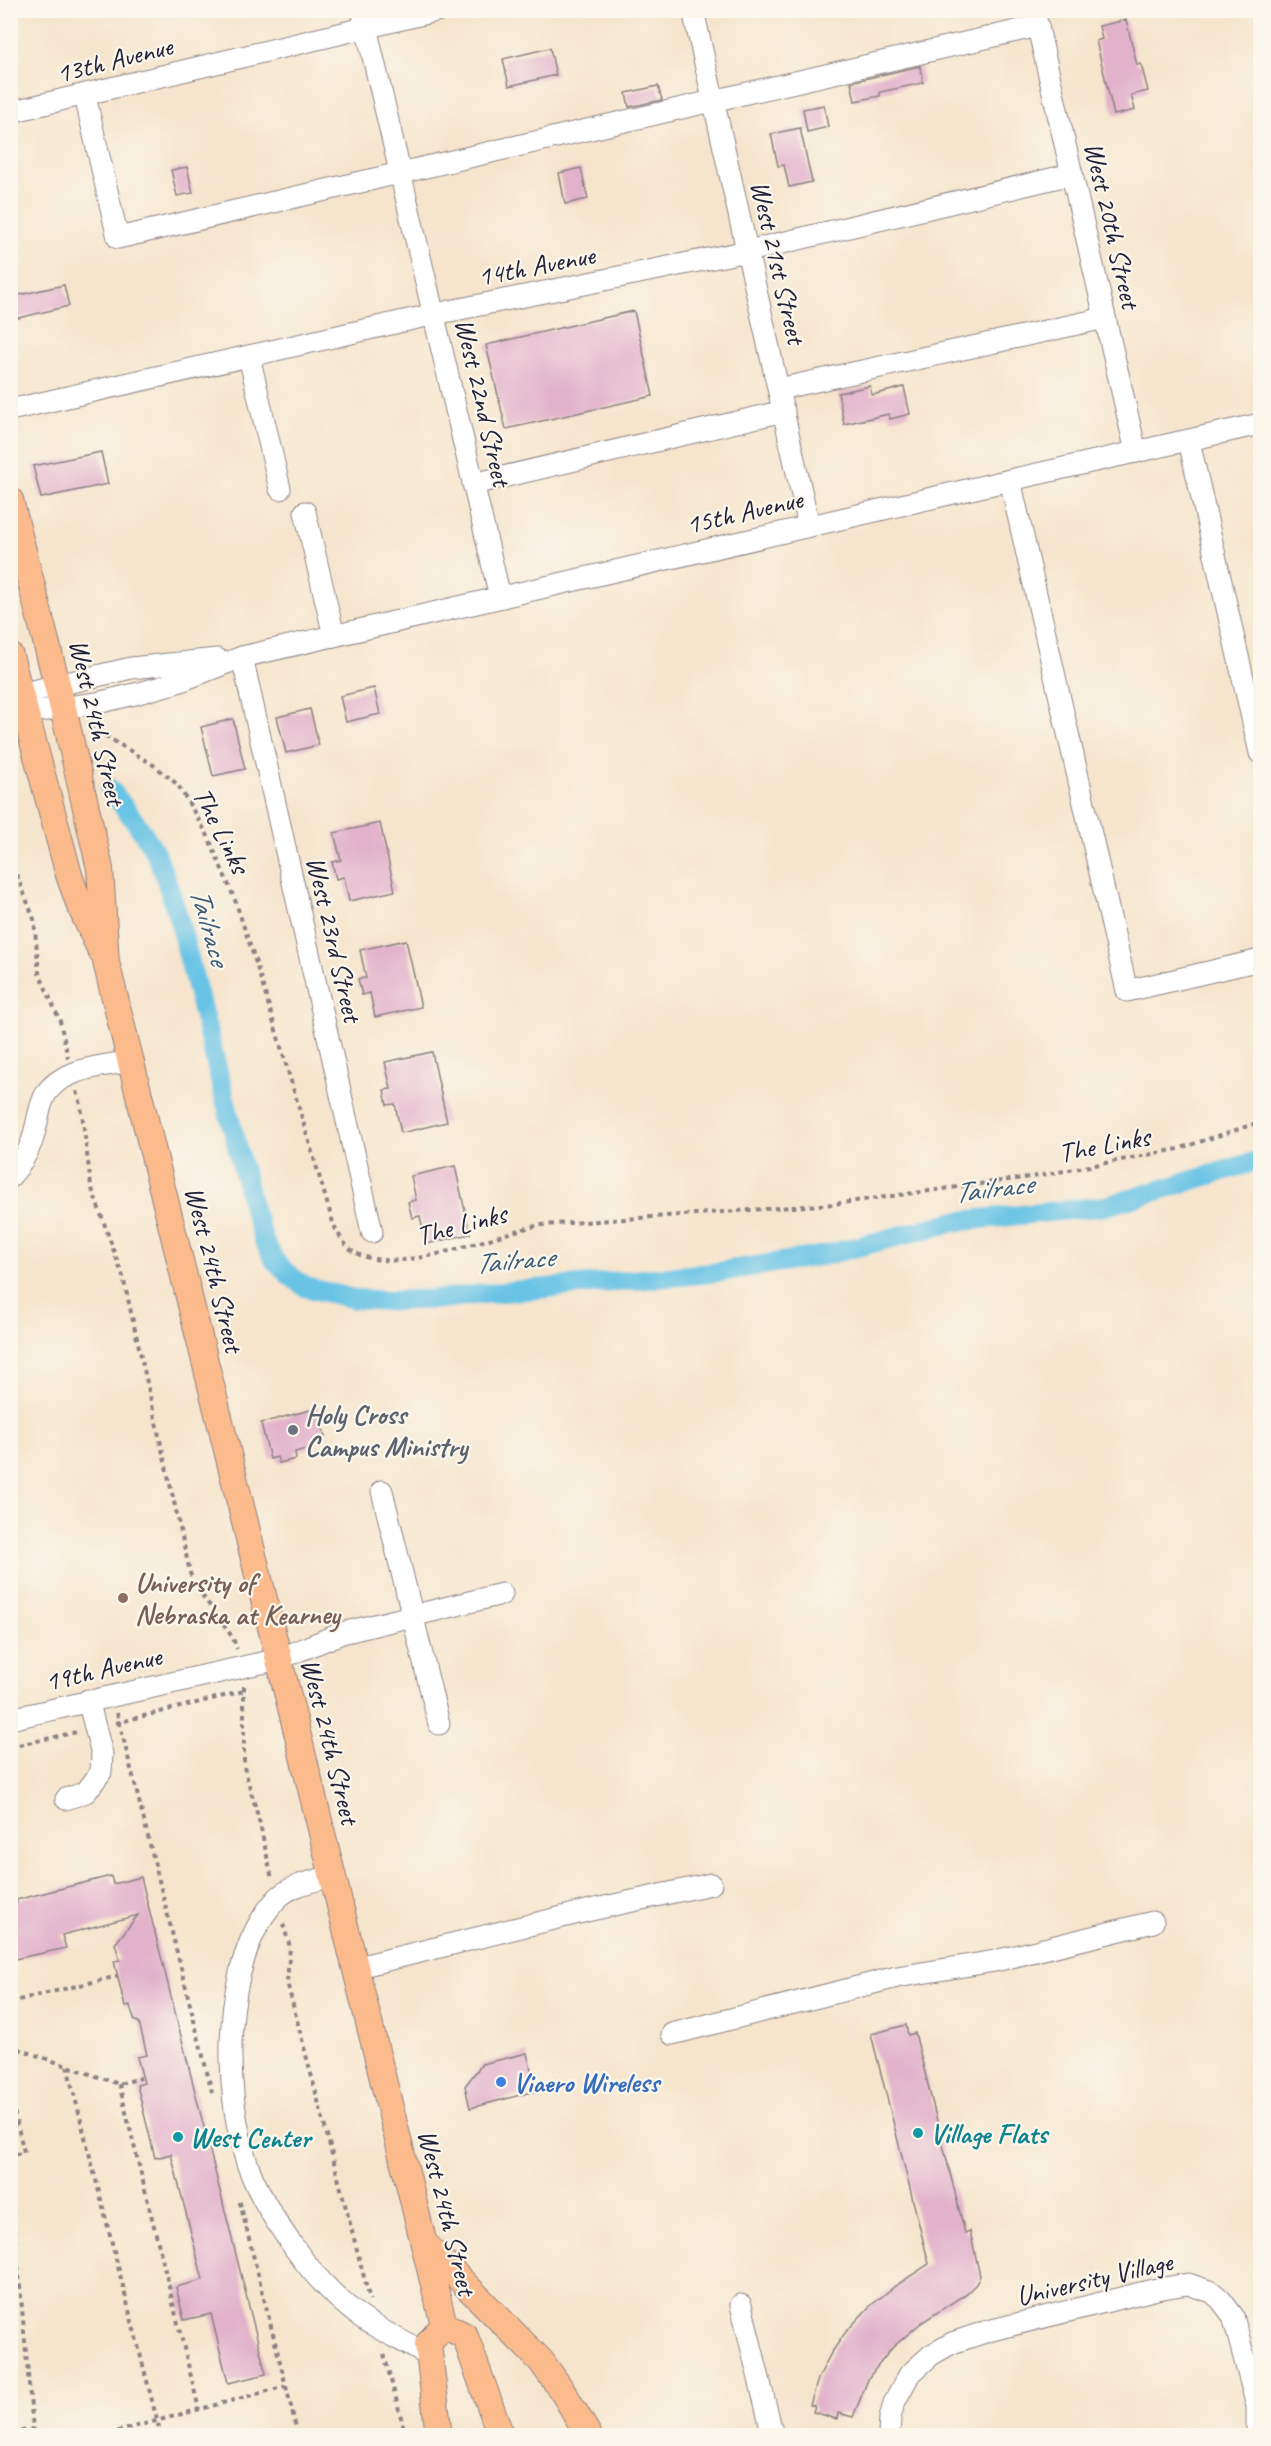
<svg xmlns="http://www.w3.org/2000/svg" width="1271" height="2446" font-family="Caveat,sans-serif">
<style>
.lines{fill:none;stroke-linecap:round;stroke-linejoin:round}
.canal{stroke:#67c3e5;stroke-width:20}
.building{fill:#e2b2cb}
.minor-casing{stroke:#8c8384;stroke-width:23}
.major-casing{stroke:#8c8384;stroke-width:28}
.path{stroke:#8c8384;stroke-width:4;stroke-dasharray:4.5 4.5;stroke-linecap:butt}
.minor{stroke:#fff;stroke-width:21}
.major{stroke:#fbbb8d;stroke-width:26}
.worship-dot{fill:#6b7280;stroke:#fbf7ec;stroke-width:2}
.education-dot{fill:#8d6e63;stroke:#fbf7ec;stroke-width:2}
.shop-dot{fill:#3f7fe0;stroke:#fbf7ec;stroke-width:2}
.culture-dot{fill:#0f9aa8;stroke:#fbf7ec;stroke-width:2}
.labels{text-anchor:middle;stroke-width:4.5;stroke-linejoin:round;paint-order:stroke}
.street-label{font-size:28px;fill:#22223b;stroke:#fbf7ec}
.worship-label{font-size:28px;font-weight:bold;fill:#5b616d;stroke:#fbf7ec;text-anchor:start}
.education-label{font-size:28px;font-weight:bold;fill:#785e54;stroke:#fbf7ec;text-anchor:start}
.shop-label{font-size:28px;font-weight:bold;fill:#366cbe;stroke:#fbf7ec;text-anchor:start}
.culture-label{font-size:28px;font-weight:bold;fill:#0d838f;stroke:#fbf7ec;text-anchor:start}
.water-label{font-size:30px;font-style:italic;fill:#3a5a76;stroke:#fbf7ec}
</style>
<rect width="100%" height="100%" fill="#fbf7ec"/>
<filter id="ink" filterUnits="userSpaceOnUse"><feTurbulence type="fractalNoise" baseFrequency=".0167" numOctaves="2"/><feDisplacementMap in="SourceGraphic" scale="12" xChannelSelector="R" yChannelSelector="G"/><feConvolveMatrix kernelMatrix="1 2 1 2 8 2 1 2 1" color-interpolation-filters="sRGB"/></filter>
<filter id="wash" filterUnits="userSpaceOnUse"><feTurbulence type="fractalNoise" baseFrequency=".008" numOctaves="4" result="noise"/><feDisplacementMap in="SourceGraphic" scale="24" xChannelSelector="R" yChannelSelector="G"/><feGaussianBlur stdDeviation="1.35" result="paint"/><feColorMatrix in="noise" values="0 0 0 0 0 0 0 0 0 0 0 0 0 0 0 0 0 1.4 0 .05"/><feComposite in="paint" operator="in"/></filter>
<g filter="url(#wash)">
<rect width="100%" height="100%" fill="#f6e4cc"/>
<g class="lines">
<path class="canal" d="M110 789C127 811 144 831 156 855 167 878 174 903 181 927L253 1209 265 1243 275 1261 288 1274 305 1287 354 1299 389 1301 442 1299 481 1294 711 1273 826 1255 953 1222 1106 1206 1260 1160"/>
</g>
<g id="blocks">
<g class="building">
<polygon points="1126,20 1137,65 1141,64 1148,91 1131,95 1135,110 1114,115 1096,41 1102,39 1099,26"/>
<polygon points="550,48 556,75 509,86 503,59"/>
<polygon points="920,66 923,83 880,92 880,96 855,101 851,82"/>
<polygon points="658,86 662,100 629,107 626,93"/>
<polygon points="824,105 828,127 807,132 803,109"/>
<polygon points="800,128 812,182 789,187 784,165 778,166 771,134"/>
<polygon points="187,167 193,193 177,196 171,170"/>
<polygon points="581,168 588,199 565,204 559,173"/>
<polygon points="64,285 69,306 10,320 10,297"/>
<polygon points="634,311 653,396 506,429 486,345"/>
<polygon points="870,386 872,395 904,387 910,414 890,419 889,414 844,424 838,393"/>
<polygon points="101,452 108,484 41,498 33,466"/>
<polygon points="374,688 380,714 346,722 340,696"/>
<polygon points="310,709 319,745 286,753 277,717"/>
<polygon points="233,719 245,769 213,776 201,727"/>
<polygon points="380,823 395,891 349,901 344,877 336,879 332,862 341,860 334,833"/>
<polygon points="406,940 421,1007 375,1017 370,993 362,995 358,979 366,978 360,950"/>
<polygon points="432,1052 447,1122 401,1133 395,1104 387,1105 384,1090 391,1089 385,1062"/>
<polygon points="455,1166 470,1234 426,1244 420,1216 412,1218 408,1202 416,1200 411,1176"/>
<polygon points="318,1408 325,1437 312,1440 314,1447 295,1452 296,1459 279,1463 277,1457 270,1459 261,1423"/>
<polygon points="111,1876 113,1884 141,1877 266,2374 228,2383 211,2314 184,2320 176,2287 203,2280 171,2154 155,2158 137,2085 144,2083 137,2057 147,2055 139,2022 135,2021 130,2006 125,2007 114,1961 120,1960 115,1944 138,1915 62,1935 66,1948 10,1960 10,1904 17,1903 16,1900"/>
<polygon points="906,2025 908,2035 915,2033 965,2233 970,2231 980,2276 976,2284 967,2293 921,2323 893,2347 869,2377 853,2417 838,2413 837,2419 813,2412 815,2406 810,2405 818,2379 830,2355 845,2333 869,2307 895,2286 929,2264 871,2034"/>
<polygon points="527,2053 536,2091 470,2108 465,2086 482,2064"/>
</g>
</g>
</g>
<g filter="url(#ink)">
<use href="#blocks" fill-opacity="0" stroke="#8c8384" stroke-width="1.5"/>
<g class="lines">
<g class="minor-casing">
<g id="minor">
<polyline points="362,10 500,597"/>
<polyline points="693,10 809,526"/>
<polyline points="1034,10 1136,452"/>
<polyline points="85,96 118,238 1038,26"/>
<polyline points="10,112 440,10"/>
<polyline points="249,356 280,489"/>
<polyline points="779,389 1105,318"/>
<polyline points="10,410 435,314 748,251 1072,174"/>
<polyline points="1189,441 1260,753"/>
<polyline points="1010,480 1127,991 1260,960"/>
<polyline points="473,484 784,411"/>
<polyline points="305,512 334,636"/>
<polyline points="242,657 372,1232"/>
<polyline points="20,694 131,668 217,659"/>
<polyline points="25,713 97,703 139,693 178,682 242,657 1010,480 1260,424"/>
<path d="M10 1177C20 1166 27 1155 32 1141 42 1111 36 1088 72 1074 89 1066 112 1065 131 1061"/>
<polyline points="382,1491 439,1724"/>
<polyline points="10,1719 279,1659 342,1633 502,1594"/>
<polyline points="66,1799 86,1792 101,1772 102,1754 88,1700"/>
<path d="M332 1876C314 1881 288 1885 275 1901 221 1961 223 2091 247 2163 257 2193 275 2221 293 2246 311 2272 336 2299 362 2318 383 2332 407 2343 429 2356"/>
<polyline points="354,1968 591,1910 711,1884"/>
<polyline points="672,2034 897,1977 995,1961 1153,1922"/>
<polyline points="741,2305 773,2436"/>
<polyline points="889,2436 890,2418 894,2403 909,2375 931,2355 952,2343 988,2331 1157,2289 1188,2284 1212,2292 1221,2300 1233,2316 1257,2406 1257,2436"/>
</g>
</g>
<g class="major-casing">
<g id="major">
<polyline points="10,500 63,708 100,869 106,962 444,2325 465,2336 501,2436"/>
<polyline points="10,656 69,875 80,906 101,951"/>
<polyline points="424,2243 541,2361 563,2392 589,2436"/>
<polyline points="439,2436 428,2344 444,2325"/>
</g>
</g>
<g class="path">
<path d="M89 728 96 730 155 766 178 785 207 834 235 900 256 963 334 1226C339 1235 345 1246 354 1252 402 1279 491 1233 542 1225L834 1204 1038 1176 1178 1149 1260 1122"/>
<polyline points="10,858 34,919 39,973 60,1021 68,1058"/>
<polyline points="77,1091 81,1105 91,1186 123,1277 192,1581 233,1638 237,1649"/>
<polyline points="244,1686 244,1767 259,1820 272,1879"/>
<polyline points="117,1713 212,2092"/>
<polyline points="116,1723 244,1691"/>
<polyline points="10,1747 77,1732"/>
<polyline points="283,1924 290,1947 287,1982 370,2300"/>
<polyline points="10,2002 118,1976"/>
<polyline points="10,2046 119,2084 141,2078"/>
<polyline points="67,2066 161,2436"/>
<polyline points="119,2084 199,2409"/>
<polyline points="10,2095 24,2152 10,2156"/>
<polyline points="10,2177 33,2429 10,2433"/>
<polyline points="384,2354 406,2436"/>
<polyline points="286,2386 298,2436"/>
<polyline points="100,2436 286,2386 239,2199"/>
</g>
<use href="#minor" class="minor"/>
<use href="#major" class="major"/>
</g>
</g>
<circle class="worship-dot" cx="293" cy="1430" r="6"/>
<circle class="education-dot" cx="123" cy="1598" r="6"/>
<circle class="shop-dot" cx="501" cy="2082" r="6"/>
<g class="culture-dot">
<circle cx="918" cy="2133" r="6"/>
<circle cx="178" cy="2137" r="6"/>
</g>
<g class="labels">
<g class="street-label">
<text transform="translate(114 59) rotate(-14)" y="10">13th Avenue</text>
<text transform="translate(1113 225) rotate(77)" y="10">West 20th Street</text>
<text transform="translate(779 262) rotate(77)" y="10">West 21st Street</text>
<text transform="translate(536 265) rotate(-11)" y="10">14th Avenue</text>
<text transform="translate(484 402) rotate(77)" y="10">West 22nd Street</text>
<text transform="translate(744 511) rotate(-13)" y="10">15th Avenue</text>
<text transform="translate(98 722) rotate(77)" y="10">West 24th Street</text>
<text transform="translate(222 830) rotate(63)" y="10">The Links</text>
<text transform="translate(335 939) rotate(77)" y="10">West 23rd Street</text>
<text transform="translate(1104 1144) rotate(-11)" y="10">The Links</text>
<text transform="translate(461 1224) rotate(-15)" y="10">The Links</text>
<text transform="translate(215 1269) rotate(76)" y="10">West 24th Street</text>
<text transform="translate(103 1668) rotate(-13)" y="10">19th Avenue</text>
<text transform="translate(331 1741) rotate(76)" y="10">West 24th Street</text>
<text transform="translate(448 2212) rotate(76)" y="10">West 24th Street</text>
<text transform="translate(1094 2278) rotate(-13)" y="10">University Village</text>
</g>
<g class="worship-label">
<text x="305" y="1424">Holy Cross<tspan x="305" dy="32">Campus Ministry</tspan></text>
</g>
<g class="education-label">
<text x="135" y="1592">University of<tspan x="135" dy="32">Nebraska at Kearney</tspan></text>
</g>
<g class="shop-label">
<text x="513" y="2092">Viaero Wireless</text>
</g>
<g class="culture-label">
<text x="930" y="2143">Village Flats</text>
<text x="190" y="2147">West Center</text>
</g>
<g class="water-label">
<text transform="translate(210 926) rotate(74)" y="10">Tailrace</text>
<text transform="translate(993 1188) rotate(-7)" y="10">Tailrace</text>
<text transform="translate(514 1260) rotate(-5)" y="10">Tailrace</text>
</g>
</g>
<rect width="1271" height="2446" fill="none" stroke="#fbf7ec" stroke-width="36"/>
</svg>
